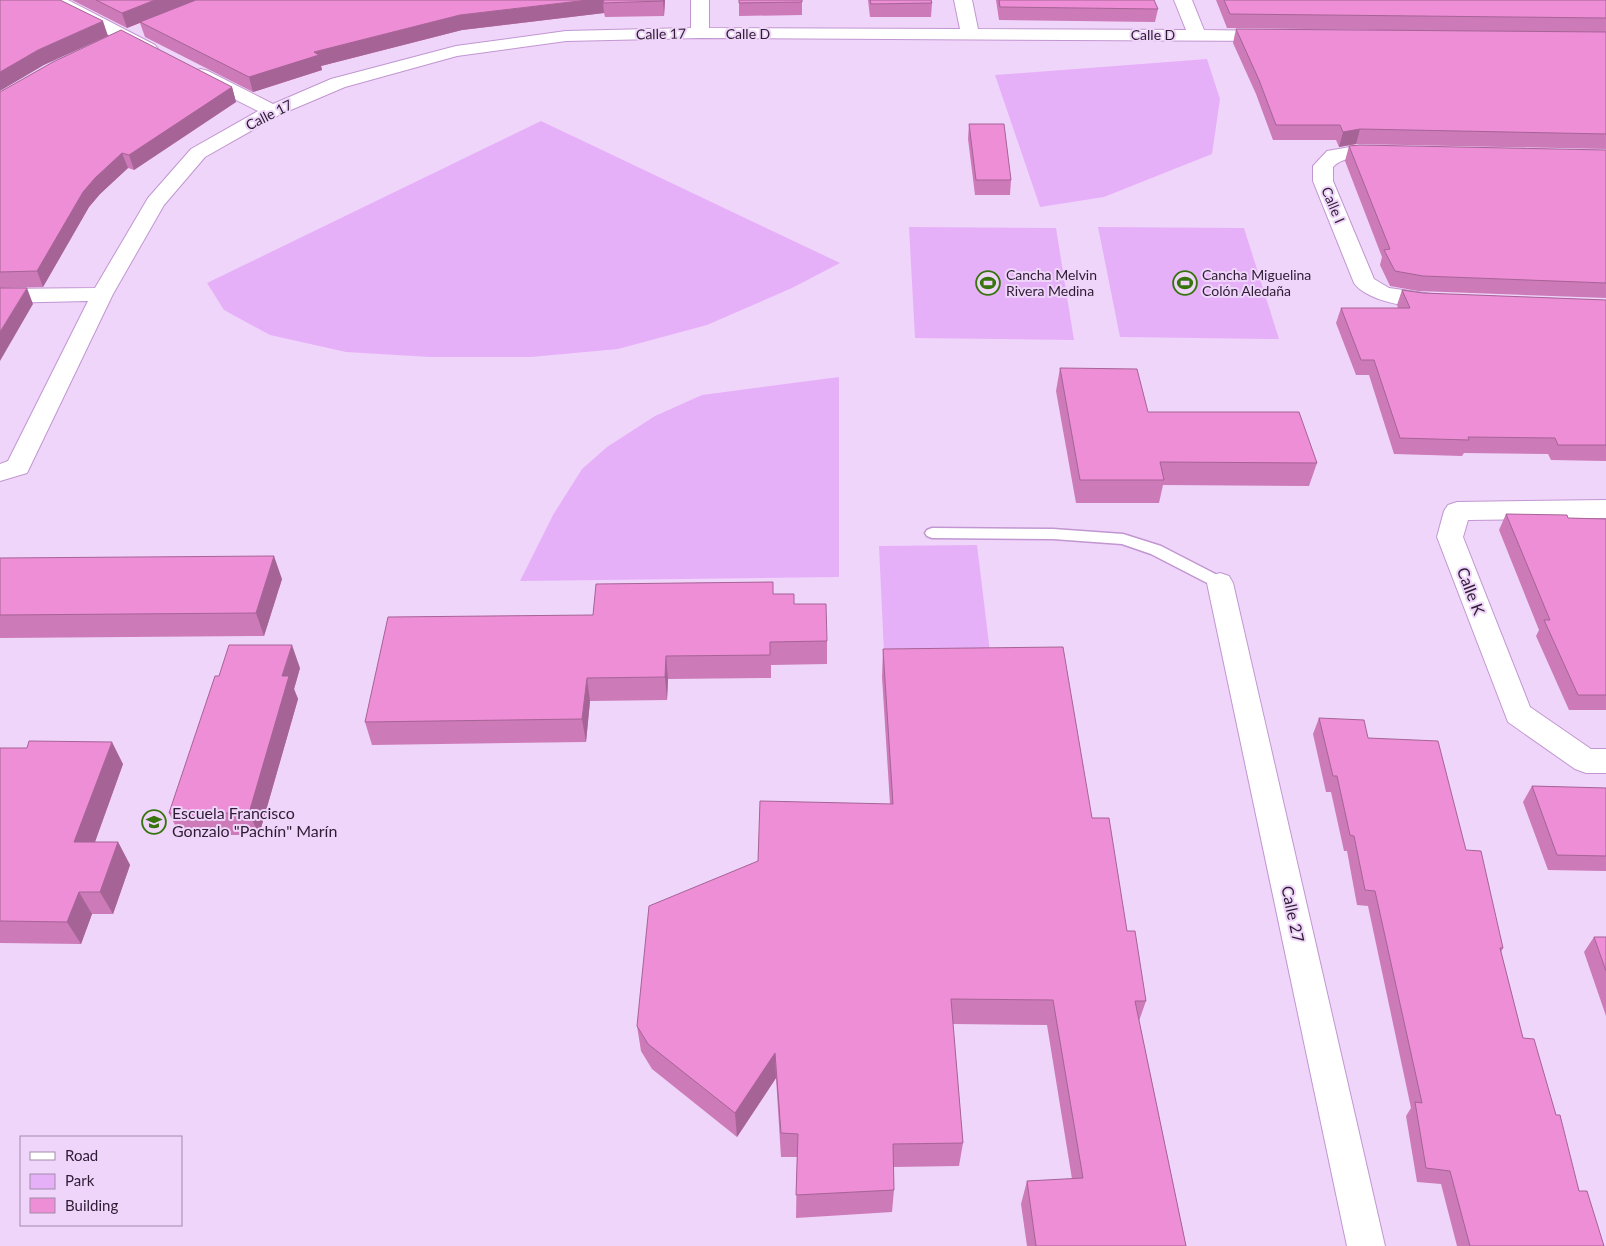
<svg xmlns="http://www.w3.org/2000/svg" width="1606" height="1246" font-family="Lato,sans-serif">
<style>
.green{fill:#e6b0f9}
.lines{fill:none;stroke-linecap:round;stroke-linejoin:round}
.service-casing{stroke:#c196d1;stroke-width:3}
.minor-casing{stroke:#c196d1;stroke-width:2}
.service{fill:#fff;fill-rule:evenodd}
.minor{fill:#fff;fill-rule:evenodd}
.wall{fill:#cc7ab8}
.shaded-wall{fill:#a66396}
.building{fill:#ed8ed6;stroke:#a66396}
.labels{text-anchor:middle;stroke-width:4;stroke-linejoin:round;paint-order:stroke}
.far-street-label{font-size:14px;fill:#2d1c33;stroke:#f0d5fa}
.far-poi-label{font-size:14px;fill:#2d1c33;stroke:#f0d5fa;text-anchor:start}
.street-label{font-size:16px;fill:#2d1c33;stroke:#f0d5fa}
.poi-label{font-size:16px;fill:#2d1c33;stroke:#f0d5fa;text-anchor:start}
</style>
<rect width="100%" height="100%" fill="#f0d5fa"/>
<g class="green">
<polygon points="1207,59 1220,99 1212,154 1104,197 1040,207 995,75"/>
<polygon points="541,121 840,263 792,288 707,325 618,349 531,357 430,357 346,352 270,335 224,310 207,283"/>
<polygon points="909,227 1056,228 1074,340 915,338"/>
<polygon points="1098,227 1244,228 1279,339 1120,337"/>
<polygon points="839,377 839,577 520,581 553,515 582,469 607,447 655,416 702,395"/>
<polygon points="977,545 990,652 884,653 879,546"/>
</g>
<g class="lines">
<g class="service-casing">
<polygon id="service" points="932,528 1053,529 1123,534 1161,546 1225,579 1227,583 1225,587 1220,588 1215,587 1151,554 1122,544 1053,539 932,538 927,536 925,533 927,530"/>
</g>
<g class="minor-casing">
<g id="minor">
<polygon points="46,0 68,0 155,45 158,49 155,53 149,54 143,53 49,4"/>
<polygon points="691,0 709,0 709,28 960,29 954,0 972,0 978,29 1186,30 1174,0 1192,0 1204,30 1272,31 1278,32 1281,36 1278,40 1272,41 700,38 566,41 457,56 345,87 279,115 205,157 164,205 113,294 27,473 0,481 0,464 8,461 88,301 0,303 0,289 95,288 148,198 191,149 258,111 194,79 192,75 194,71 201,69 208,71 273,104 331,79 456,46 566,31 691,28"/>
<path d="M1356 146 1392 149 1395 153 1392 157C1372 162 1349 151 1333 167V181L1374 279 1389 288 1445 296 1448 301 1445 306C1422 311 1368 303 1354 283L1313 181V166L1327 151Z"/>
<polygon points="1606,500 1606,518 1468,520 1463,537 1530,707 1591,749 1606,749 1606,773 1586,773 1575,769 1508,722 1437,537 1444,511 1448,505 1457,502"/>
<polygon points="1220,573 1229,576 1233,583 1385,1246 1347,1246 1207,583 1211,576"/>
</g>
</g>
<use href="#service" class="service"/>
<use href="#minor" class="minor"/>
</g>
<g class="wall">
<polygon points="72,0 665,0 664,16 605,17 604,13 462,30 321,66 322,70 253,92 145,37 140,23 127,28"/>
<polygon points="739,0 802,0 802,15 739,16"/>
<polygon points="868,0 931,0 932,3 931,17 870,17"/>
<polygon points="996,0 1154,0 1158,9 1155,22 999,20"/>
<polygon points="1216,0 1606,0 1606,149 1356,144 1339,147 1336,140 1273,140 1256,94 1233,43 1236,29 1455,31 1227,28"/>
<polygon points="232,87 236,102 134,170 128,168 100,194 89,207 43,287 0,288 0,92"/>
<polygon points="969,124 1011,180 1010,195 975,195 968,139"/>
<polygon points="1349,146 1606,150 1606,298 1418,291 1390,286 1380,265 1382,257 1345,161"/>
<polygon points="1402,290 1423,293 1606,300 1606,461 1551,460 1548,454 1464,453 1462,456 1394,454 1369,375 1356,375 1336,323 1341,308 1398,308 1397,305"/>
<polygon points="1060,368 1148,412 1317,463 1309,486 1163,485 1159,503 1076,503 1056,391"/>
<polygon points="1506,514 1568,518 1606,519 1606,710 1569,710 1536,636 1539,630 1499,530"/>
<polygon points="0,558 282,579 264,636 0,638"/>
<polygon points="773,594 794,604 827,641 827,664 771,665 771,678 668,679 667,700 590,701 586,742 372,745 365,722 593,615"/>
<polygon points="883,649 1092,818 1127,931 1146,1001 1139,1021 1186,1246 1027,1246 1021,1204 1027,1181 1072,1179 1047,1025 953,1024 963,1143 959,1166 893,1167 894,1190 892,1212 796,1218 797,1157 781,1157 776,1078 737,1137 652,1069 641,1051 637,1026 758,861 890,804 882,677"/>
<polygon points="300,668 294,689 298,699 259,835 180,835 169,813"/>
<polygon points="1319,718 1368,738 1466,850 1503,948 1501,952 1523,1038 1556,1115 1579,1191 1604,1246 1457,1246 1441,1184 1417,1182 1406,1116 1411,1108 1368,906 1357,905 1347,851 1344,851 1331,792 1326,792 1313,734"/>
<polygon points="0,748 123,764 95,842 118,842 130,865 113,914 92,914 81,944 0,943"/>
<polygon points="1532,786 1606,788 1606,871 1548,870 1523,802"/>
<polygon points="1594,937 1606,937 1606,1016 1584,952"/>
</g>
<g class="shaded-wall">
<polygon points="155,0 196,0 127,28 122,13"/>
<polygon points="588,0 604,0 603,3 604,13 462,30 321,66 322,70 253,92 249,77 314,52 460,15"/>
<polygon points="663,0 665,0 664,16"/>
<polygon points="103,21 108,36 44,65 0,91 0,72 38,50"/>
<polygon points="232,87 236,102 134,170 129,155"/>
<polygon points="1360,129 1356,144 1339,147 1343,132"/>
<polygon points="122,153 128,168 100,194 89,207 43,287 37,271 83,192 95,178"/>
<polygon points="27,288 33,304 0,361 0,332"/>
<polygon points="274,556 282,579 264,636 256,613"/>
<polygon points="292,645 300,668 294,689 298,699 259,835 249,813 282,676"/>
<polygon points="666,656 668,679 667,700 665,677"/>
<polygon points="587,678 590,701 586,742 582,719"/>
<polygon points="112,742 123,764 87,864 74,842"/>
<polygon points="118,842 130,865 113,914 100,892"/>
<polygon points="79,892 92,914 81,944 67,922"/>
<polygon points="775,1053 776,1078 737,1137 735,1113"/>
</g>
<g class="building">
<polygon points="0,0 60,0 103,21 38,50 0,72"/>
<polygon points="96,0 155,0 122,13"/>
<polygon points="196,0 588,0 460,15 314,52 319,55 249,77 140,22"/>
<polygon points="604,0 663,0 663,1 603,3"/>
<polygon points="739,0 802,0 802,2 739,3"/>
<polygon points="870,0 931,0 932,3 871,4"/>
<polygon points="999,0 1154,0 1158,9 1000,7"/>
<polygon points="1224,0 1606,0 1606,18 1230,14"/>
<polygon points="1236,29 1606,32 1606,134 1360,129 1343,132 1340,125 1276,125 1259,80"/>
<polygon points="121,30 232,87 129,155 122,153 95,178 83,192 37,271 0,272 0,92 53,62"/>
<polygon points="969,124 1004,124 1011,180 976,180"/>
<polygon points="1360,145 1606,150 1606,283 1423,276 1395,271 1384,250 1390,249 1349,146"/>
<polygon points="0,288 27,288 0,332"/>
<polygon points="1402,290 1423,293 1606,300 1606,445 1558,445 1555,438 1468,437 1469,440 1400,438 1374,360 1361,360 1341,308 1410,308"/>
<polygon points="1060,368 1137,369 1148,412 1299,412 1317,463 1160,462 1164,480 1080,480"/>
<polygon points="1506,514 1567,515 1568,518 1606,519 1606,695 1578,695 1544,620 1550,620"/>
<polygon points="274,556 256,613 0,615 0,558"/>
<polygon points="773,582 773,594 794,594 794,604 826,604 827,641 770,642 770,655 666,656 665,677 587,678 582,719 365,722 388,617 593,615 596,584"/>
<polygon points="229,645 292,645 282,676 289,676 249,813 169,813 215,676 219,676"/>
<polygon points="1063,647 1092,818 1109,818 1127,931 1135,931 1146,1001 1135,1001 1186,1246 1036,1246 1027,1181 1083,1178 1053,1000 951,999 963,1143 893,1144 894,1190 796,1195 798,1134 781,1133 775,1053 735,1113 648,1044 637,1026 649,906 758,861 760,801 893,804 883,649"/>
<polygon points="1319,718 1364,720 1368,738 1438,741 1466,850 1481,851 1503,948 1500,948 1523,1038 1534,1039 1556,1115 1560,1115 1579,1191 1587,1191 1604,1246 1470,1246 1450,1171 1426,1168 1415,1102 1422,1103 1375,891 1365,890 1354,836 1350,835 1337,776 1333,776"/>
<polygon points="29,741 112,742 74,842 118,842 100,892 79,892 67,922 0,921 0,748 27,748"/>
<polygon points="1532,786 1606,788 1606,856 1557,855"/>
<polygon points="1594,937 1606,937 1606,971"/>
</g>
<defs>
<g id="stadium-ring" transform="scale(1.25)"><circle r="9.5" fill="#f0d5fa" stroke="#37740d" stroke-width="1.5"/><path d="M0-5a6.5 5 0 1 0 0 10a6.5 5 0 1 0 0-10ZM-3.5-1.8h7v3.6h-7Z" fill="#37740d"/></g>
<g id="school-ring" transform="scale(1.25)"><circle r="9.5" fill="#f0d5fa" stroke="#37740d" stroke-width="1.5"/><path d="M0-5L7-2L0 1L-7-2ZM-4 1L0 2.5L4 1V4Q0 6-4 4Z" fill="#37740d"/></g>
</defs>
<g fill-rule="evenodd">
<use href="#stadium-ring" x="988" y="283"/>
<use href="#stadium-ring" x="1185" y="283"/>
<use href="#school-ring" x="154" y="822"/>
</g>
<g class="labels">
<g class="far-street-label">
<text transform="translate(661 34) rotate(-1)" y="5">Calle 17</text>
<text x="748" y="39">Calle D</text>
<text x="1153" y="40">Calle D</text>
<text transform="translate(269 115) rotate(-27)" y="5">Calle 17</text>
<text transform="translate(1333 205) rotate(67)" y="5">Calle I</text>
</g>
<g class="far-poi-label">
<text x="1006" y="280">Cancha Melvin<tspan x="1006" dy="16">Rivera Medina</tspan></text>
<text x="1202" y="280">Cancha Miguelina<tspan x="1202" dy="16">Colón Aledaña</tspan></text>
</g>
<g class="street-label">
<text transform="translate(1471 591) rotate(69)" y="6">Calle K</text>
<text transform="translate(1293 914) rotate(78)" y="6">Calle 27</text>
</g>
<g class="poi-label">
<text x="172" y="819">Escuela Francisco<tspan x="172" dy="18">Gonzalo "Pachín" Marín</tspan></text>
</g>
</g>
<rect x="20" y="1136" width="162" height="90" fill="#f0d5fa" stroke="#a28baa"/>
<rect x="30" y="1152" width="25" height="8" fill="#ffffff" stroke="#a28baa"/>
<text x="65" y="1161" font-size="15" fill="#2d1c33">Road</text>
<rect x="30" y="1174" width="25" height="15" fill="#e6b0f9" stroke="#a28baa"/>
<text x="65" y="1186" font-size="15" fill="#2d1c33">Park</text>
<rect x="30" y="1198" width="25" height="15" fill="#ed8ed6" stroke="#a28baa"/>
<text x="65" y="1211" font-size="15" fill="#2d1c33">Building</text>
</svg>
